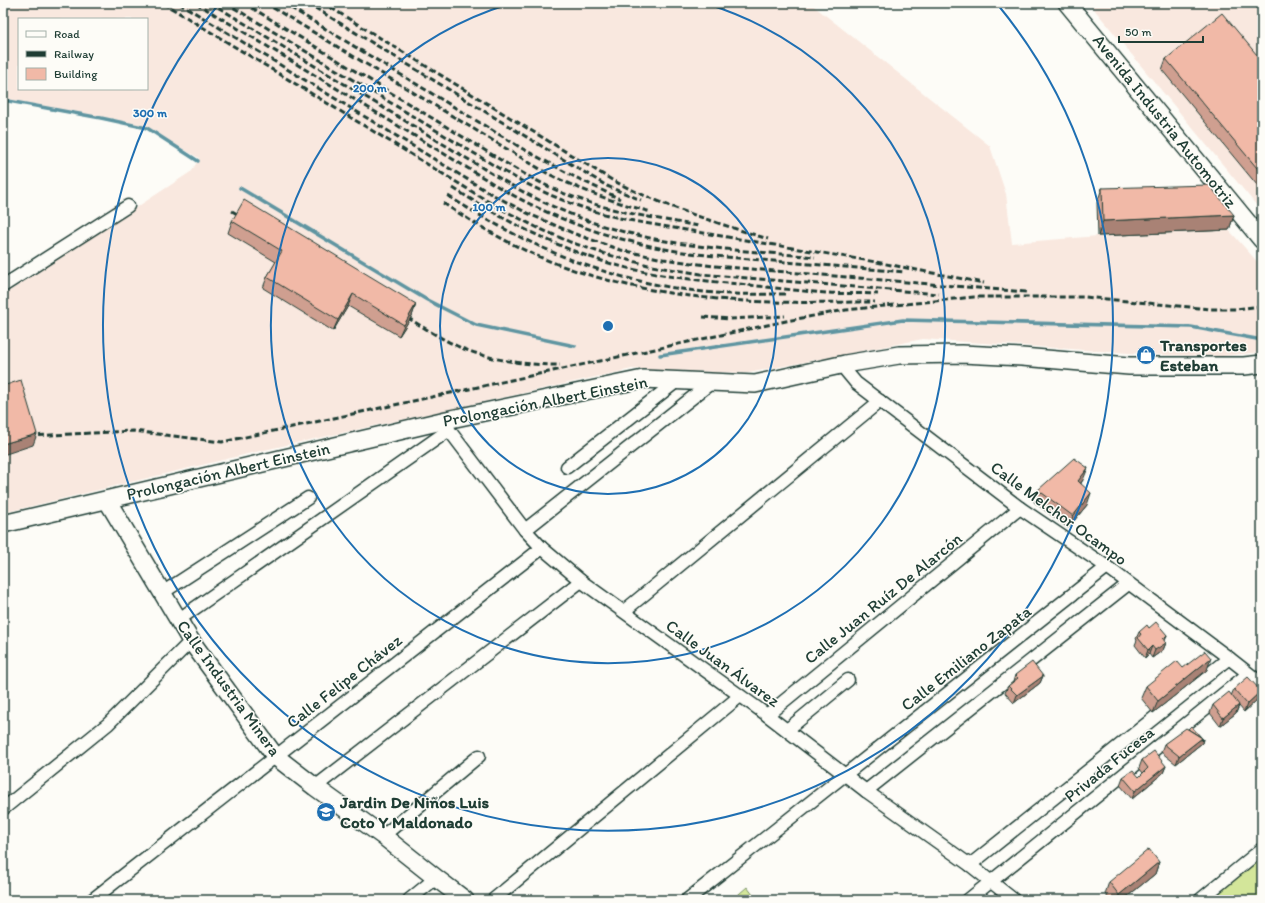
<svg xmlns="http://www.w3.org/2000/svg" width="1265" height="903" font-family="Itim,sans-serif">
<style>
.built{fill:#f9e8df;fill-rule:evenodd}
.green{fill:#d3e69a;stroke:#799267}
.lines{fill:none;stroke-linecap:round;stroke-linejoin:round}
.stream{stroke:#5e95a1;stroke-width:3.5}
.street-casing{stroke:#1f3d34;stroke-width:15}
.secondary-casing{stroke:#1f3d34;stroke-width:20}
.street{stroke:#fdfcf7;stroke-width:12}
.secondary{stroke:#fdfcf7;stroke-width:17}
.rail{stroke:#1f3d34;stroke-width:3;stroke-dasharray:6 3;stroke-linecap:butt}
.wall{fill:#cf9f90;stroke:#1f3d34}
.shaded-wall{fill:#a98275;stroke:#1f3d34}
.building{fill:#f1b9a7;stroke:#1f3d34}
.ring{fill:none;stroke:#1f6fb2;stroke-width:2}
.labels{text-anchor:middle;stroke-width:3;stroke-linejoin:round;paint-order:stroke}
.street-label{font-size:17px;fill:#1f3d34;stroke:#fdfcf7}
.poi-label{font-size:17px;font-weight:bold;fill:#1f3d34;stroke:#fdfcf7;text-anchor:start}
.centre{fill:#1f6fb2;stroke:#fdfcf7;stroke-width:2}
.ring-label{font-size:12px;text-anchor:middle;font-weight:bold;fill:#1f6fb2;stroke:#fdfcf7;stroke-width:3;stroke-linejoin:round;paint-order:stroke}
</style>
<rect width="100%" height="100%" fill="#fdfcf7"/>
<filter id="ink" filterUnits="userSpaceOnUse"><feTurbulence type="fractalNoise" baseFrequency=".025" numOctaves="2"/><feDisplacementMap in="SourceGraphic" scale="8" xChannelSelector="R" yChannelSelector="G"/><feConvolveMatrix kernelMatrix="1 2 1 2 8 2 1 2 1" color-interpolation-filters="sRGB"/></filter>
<g filter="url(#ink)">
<g class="built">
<path d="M3 3H810L990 146 1006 194 1012 243 1098 236 1229 230 1262 267V352L1222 356 1158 355 923 339 748 373 632 369 260 451 3 513V295L192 171 199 158 143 127 3 99ZM19 19H147V89H19Z"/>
<polygon points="1089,3 1262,3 1262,212"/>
</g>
<g class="green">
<polygon points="1262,856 1262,900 1206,900"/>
<polygon points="747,887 757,900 732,900"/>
</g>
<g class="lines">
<g class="stream">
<polyline points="3,100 101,118 147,128 198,161"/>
<polyline points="240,188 427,300 476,325 575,346"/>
<polyline points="660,355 903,320 1191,327 1262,340"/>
</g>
<g class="street-casing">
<g id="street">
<polyline points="3,286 128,206"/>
<polyline points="845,364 846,371 856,383 1020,508 1107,567 1229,658 1262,684"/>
<polyline points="446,420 449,430 525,530 542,548 581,581 767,715 866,791 970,865 1014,900"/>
<polyline points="567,467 677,381"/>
<polyline points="525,530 712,382"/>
<polyline points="162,593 308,498"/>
<polyline points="624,611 880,401"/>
<polyline points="178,620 449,430"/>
<polyline points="767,715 1020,508"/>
<polyline points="787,730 848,680"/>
<polyline points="315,787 581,581"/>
<polyline points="866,791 1128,584"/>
<polyline points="3,809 108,724 191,641"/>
<polyline points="383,836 479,756"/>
<polyline points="970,865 1229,658"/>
<polyline points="92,900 542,548"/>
<polyline points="409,900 436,878"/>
<polyline points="493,900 740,696"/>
<polyline points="687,900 1107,567"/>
<polyline points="968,900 1248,674"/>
<polyline points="1200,900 1262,849"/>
</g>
</g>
<g class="secondary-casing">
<g id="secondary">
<polyline points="1067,3 1262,240"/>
<polyline points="107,500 191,641 275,756 315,787 383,836 436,878 465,900"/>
<polyline points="3,524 446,420 643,379 755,384 845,364 899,355 962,354 1022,357 1129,366 1244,366 1262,364"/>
</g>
</g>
<use href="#street" class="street"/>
<use href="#secondary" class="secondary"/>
<g class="rail">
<polyline points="163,3 494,205 536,227 570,242 605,254 652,266 701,274 939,294"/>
<polyline points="179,3 488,192 527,213 575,234 621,250 663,259 714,266 1026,292"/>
<path d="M196 3 502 189C547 215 595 234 646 245 684 254 724 257 763 260 810 264 858 268 905 272"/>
<path d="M211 3 509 184C548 206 589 224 633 234 692 249 754 251 815 257"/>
<path d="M226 3 500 169C544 195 589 213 639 222L876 262 984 283"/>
<path d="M244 3 504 162C529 177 554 191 582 200 619 213 660 219 699 226"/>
<path d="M265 3 545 172C579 190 614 202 651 212"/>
<polyline points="283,3 523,149 573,176 620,199"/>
<polyline points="307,3 607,186 641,200"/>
<path d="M323 3 612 180C662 206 714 222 768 239"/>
<path d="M453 188C500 218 549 244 602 261 647 275 693 280 739 284 769 287 798 291 827 293 844 294 861 293 878 294"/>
<path d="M448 196C534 250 613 284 715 293 739 295 763 294 787 294"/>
<path d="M443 203C472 222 502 240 533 254 591 280 654 293 718 299 770 304 823 302 875 302"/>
<polyline points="232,211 246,219"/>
<path d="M400 313C420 325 442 340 464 349 495 361 527 365 560 365"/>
<polyline points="703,317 730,319 785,316"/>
<polyline points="30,436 133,431 222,442 786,321 846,310 974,297 1085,297 1210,309 1236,309 1262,306"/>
</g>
</g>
<g class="wall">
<polygon points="1166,59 1262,61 1262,191 1162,70"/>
<polygon points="1102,188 1234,215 1229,230 1098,236 1097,203"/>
<polygon points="232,221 416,304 412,316 399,336 348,306 333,331 263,288 267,277 276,262 228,233"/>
<polygon points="1083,480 1081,483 1087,505 1068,528 1034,502 1038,490"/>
<polygon points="1149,628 1167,635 1165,641 1166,643 1163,650 1152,658 1149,654 1145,658 1135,645 1137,640 1136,639 1139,632"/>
<polygon points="1183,668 1207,670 1153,713 1141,698 1146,686"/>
<polygon points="1015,675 1043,676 1040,683 1014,703 1005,693 1008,686 1013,682"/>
<polygon points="1234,689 1261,691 1258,699 1244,712 1239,706 1236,713 1220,726 1210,713 1213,705 1231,696"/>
<polygon points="1188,729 1203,739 1202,743 1176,764 1161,752 1164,744"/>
<polygon points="1142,760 1166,766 1163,773 1132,799 1120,785 1123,777 1139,777 1143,773 1139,768"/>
<polygon points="1159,862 1155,874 1123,900 1110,900 1105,894 1109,882"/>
</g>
<g class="shaded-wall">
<polygon points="1234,215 1229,230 1098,236 1103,221"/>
<polygon points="353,294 348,306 333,331 338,320"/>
<polygon points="416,304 412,316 399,336 404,325"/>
<polygon points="37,434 33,445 3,455 3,444"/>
<polygon points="1088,468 1083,480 1074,492 1078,481"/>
<polygon points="1091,493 1087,505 1068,528 1073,516"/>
<polygon points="1167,635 1164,643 1166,643 1163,650 1152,658 1155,650 1163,639"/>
<polygon points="1152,646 1149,654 1145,658 1148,650"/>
<polygon points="1211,658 1207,670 1153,713 1158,701"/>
<polygon points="1043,676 1040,683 1014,703 1017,695"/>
<polygon points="1261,691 1258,699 1244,712 1247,704"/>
<polygon points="1239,705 1236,713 1220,726 1223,718"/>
<polygon points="1202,738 1201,741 1203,739 1202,743 1176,764 1179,756"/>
<polygon points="1166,766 1163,773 1132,799 1135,791"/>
<polygon points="1159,862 1155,874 1123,900 1118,900 1119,895"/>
</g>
<g class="building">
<polygon points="1222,13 1262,61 1262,174 1166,59"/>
<polygon points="1209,185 1234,215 1103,221 1102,188"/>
<polygon points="244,200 416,304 404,325 353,294 338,320 267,277 282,251 232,221"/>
<polygon points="21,380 37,434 3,444 3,386"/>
<polygon points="1074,458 1088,468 1078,481 1091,493 1073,516 1038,490"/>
<polygon points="1156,622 1167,635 1163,639 1166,643 1155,650 1152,646 1148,650 1138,638 1141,634 1139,632 1147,625 1149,628"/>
<polygon points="1205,651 1211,658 1158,701 1146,686 1177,661 1183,668"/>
<polygon points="1032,662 1043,676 1017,695 1008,686 1018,678 1015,675"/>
<polygon points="1248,677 1261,691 1247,704 1234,689"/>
<polygon points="1229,692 1239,705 1223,718 1213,705"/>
<polygon points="1191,726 1201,737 1188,729"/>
<polygon points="1186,728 1202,738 1179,756 1164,744"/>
<polygon points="1154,751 1166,766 1135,791 1123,777 1133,770 1139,777 1148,768 1142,760"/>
<polygon points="1149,849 1159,862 1119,895 1109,882"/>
</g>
</g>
<g class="ring">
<circle cx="608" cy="326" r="168"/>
<path d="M707 4A337 337 0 1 1 509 4"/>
<path d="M998 5A505 505 0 1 1 218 5"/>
</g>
<defs>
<g id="shop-disc" transform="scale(1)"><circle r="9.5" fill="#1f6fb2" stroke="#fdfcf7"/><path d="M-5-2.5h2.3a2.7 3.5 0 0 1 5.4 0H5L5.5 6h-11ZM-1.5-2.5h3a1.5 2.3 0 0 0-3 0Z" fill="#fff"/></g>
<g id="school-disc" transform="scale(1)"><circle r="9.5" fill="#1f6fb2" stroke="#fdfcf7"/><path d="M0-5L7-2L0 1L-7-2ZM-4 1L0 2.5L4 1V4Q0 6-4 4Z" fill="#fff"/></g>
</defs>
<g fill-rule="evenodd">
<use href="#shop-disc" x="1146" y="355"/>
<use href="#school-disc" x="326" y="812"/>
</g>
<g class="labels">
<g class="street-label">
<text transform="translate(1165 121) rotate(51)" y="6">Avenida Industria Automotriz</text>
<text transform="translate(545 401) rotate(-11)" y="6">Prolongación Albert Einstein</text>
<text transform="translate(228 471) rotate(-13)" y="6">Prolongación Albert Einstein</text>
<text transform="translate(1059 513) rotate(36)" y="6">Calle Melchor Ocampo</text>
<text transform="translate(883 598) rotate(-39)" y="6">Calle Juan Ruíz De Alarcón</text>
<text transform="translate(966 658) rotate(-38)" y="6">Calle Emiliano Zapata</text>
<text transform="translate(723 663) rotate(36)" y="6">Calle Juan Álvarez</text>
<text transform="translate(344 681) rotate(-38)" y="6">Calle Felipe Chávez</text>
<text transform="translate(229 688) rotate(54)" y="6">Calle Industria Minera</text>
<text transform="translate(1109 764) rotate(-39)" y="6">Privada Fucesa</text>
</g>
<g class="poi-label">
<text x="1160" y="351">Transportes<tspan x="1160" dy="20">Esteban</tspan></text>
<text x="340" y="808">Jardin De Niños Luis<tspan x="340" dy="20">Coto Y Maldonado</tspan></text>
</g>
</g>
<circle cx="608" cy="326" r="6" class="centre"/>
<g class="ring-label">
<text x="370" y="92">200 m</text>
<text x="150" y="117">300 m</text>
<text x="489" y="211">100 m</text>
</g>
<rect width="1265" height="903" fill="none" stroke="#fdfcf7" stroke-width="16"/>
<rect x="8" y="8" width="1249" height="887" fill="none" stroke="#1f3d34" stroke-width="1.5" filter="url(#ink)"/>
<rect x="18" y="18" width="130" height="72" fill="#fdfcf7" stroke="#a4b0a9"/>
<rect x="26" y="31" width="20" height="6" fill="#fdfcf7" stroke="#a4b0a9"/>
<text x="54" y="38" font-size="12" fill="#1f3d34">Road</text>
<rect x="26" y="51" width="20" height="6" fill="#1f3d34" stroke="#a4b0a9"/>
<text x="54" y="58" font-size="12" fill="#1f3d34">Railway</text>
<rect x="26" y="68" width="20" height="12" fill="#f1b9a7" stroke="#a4b0a9"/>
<text x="54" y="78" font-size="12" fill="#1f3d34">Building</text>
<path d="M1119 36v6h84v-6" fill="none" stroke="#1f3d34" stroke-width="2"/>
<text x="1125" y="36" font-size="12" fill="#1f3d34" stroke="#fdfcf7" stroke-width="3" paint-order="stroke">50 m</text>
</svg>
